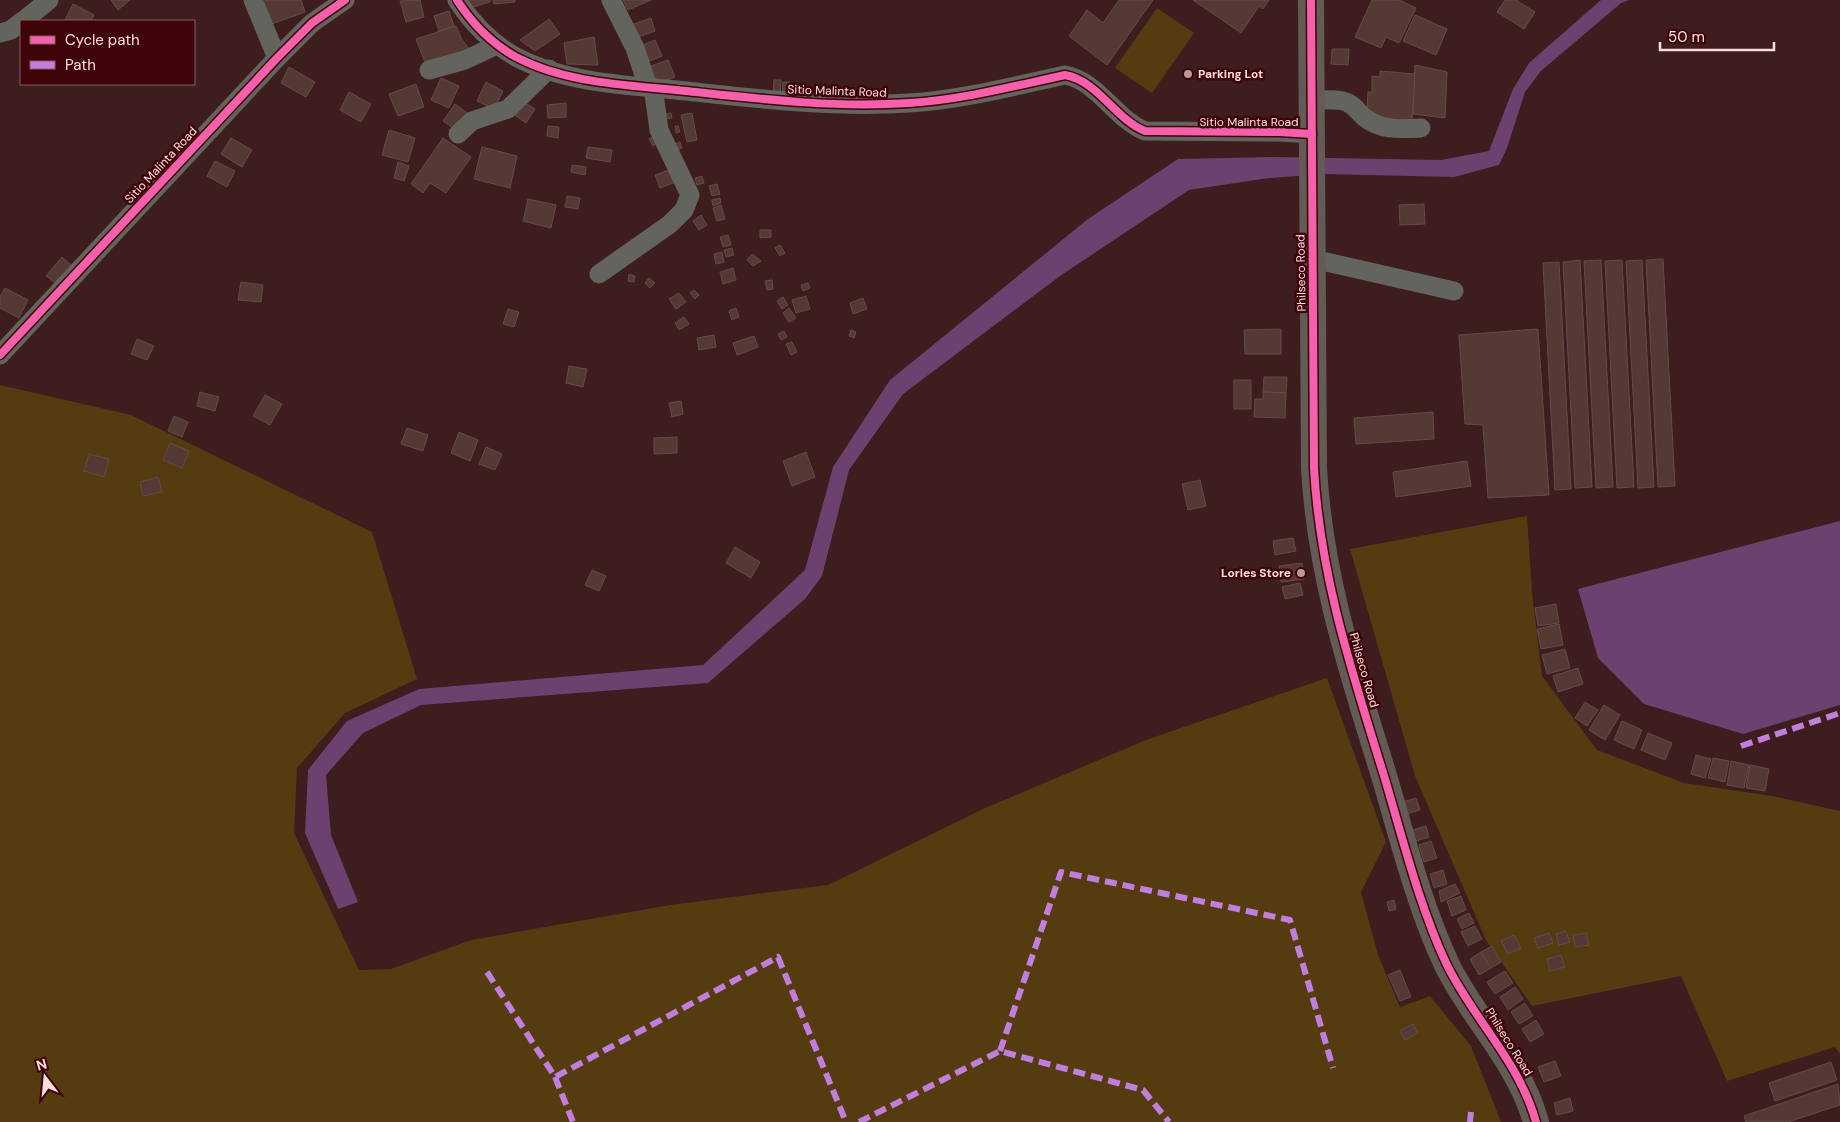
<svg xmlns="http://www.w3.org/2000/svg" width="1840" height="1122" font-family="'DM Sans',sans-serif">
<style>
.green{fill:#543b10}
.water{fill:#6c406f}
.building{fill:#543935;stroke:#654b47}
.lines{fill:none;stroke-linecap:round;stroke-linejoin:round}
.street{stroke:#64645f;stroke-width:19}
.secondary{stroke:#635b56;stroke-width:26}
.quiet{stroke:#c07fdc;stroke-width:6;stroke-dasharray:12 6;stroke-linecap:butt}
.cycleway-casing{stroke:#3f040a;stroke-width:11}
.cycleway{stroke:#f560ab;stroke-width:8}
.poi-dot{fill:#bb9b9a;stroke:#3f040a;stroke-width:2}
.labels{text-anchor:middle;stroke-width:5;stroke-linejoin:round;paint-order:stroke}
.poi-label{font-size:12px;font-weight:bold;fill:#ffdfdd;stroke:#3f040a;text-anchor:start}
.street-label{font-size:12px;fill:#ffdfdd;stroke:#3f040a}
</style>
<rect width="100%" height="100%" fill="#3e1d1f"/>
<g class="green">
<polygon points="1157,8 1194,33 1152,93 1115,68"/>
<polygon points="0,385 131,415 372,532 417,679 345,713 297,768 294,833 359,970 391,969 471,940 670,905 828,885 983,809 1146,740 1327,678 1386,842 1361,892 1378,955 1400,1007 1430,996 1471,1046 1501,1122 0,1122"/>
<polygon points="1527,516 1532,593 1542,676 1597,750 1684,783 1772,796 1840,811 1840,1054 1835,1047 1727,1081 1681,976 1532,1006 1486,940 1415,776 1350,549"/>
</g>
<g class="water">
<polygon points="1601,0 1630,0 1621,3 1541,71 1525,92 1507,148 1499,165 1454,177 1324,174 1269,178 1189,190 1060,276 903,394 849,470 822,576 805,599 708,683 421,705 363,733 326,775 331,835 358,902 338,909 305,833 308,770 347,721 419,689 703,665 805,570 833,467 890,380 1088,219 1178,159 1276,157 1441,160 1489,151 1513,89 1529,63"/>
<polygon points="1840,521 1840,705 1743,734 1644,704 1598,658 1578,589"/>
</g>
<g class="building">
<polygon points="111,0 130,0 118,10"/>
<polygon points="268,0 301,0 305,12 269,25 261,2"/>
<polygon points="420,0 424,17 406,22 400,1"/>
<polygon points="468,0 490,0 490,2 470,8"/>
<polygon points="493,0 515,0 515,2 494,4"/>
<polygon points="623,0 651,0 628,10"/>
<polygon points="1119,0 1153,0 1107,65 1069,36 1087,10 1103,23"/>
<polygon points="1193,0 1269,0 1263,9 1259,6 1241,33"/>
<polygon points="1372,0 1399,0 1416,8 1399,43 1386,37 1381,48 1355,37"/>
<polygon points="1505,0 1516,0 1535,12 1524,29 1497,12"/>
<polygon points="73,4 94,15 91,21 65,20"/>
<polygon points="449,11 454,26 439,31 434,16"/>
<polygon points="1415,15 1447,29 1436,55 1403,41"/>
<polygon points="651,18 655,31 633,39 628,26"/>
<polygon points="549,19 560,34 535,51 520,40"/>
<polygon points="456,26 462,40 474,55 426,65 416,39"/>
<polygon points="594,37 598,65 567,64 564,43"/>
<polygon points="655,40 662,56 645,63 638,47"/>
<polygon points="1332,49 1349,49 1348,65 1331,64"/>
<polygon points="668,60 675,77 654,85 648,67"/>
<polygon points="1415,65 1447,72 1445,118 1413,114"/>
<polygon points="289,67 315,82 306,97 281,83"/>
<polygon points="1380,71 1415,74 1412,120 1374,121 1370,117 1370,107 1367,107 1368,92 1372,92 1372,76 1380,77"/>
<polygon points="441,78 459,86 449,108 431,100"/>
<polygon points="774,80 781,80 780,96 773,96"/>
<polygon points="486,82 503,91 494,109 477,101"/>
<polygon points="783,82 790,82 790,96 782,95"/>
<polygon points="416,84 424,107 398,116 389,94"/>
<polygon points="349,92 371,104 361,122 340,110"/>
<polygon points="522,101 535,109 526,123 513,114"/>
<polygon points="566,103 566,117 548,118 547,105"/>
<polygon points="455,104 470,115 457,131 443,121"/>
<polygon points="671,113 672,118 664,119 664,114"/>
<polygon points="692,113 697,140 687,142 681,115"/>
<polygon points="548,126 559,127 558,138 547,136"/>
<polygon points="675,126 678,126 680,132 676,133"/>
<polygon points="389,130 415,138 408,162 382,155"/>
<polygon points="654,136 658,143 653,146 649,139"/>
<polygon points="231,138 252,150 242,167 221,154"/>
<polygon points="443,138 471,157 446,193 430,183 423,193 411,184"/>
<polygon points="680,142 682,148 674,151 671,146"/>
<polygon points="482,147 517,156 510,188 474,179"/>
<polygon points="588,147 612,150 610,162 586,158"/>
<polygon points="215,161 235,171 227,187 207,176"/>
<polygon points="398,162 409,166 404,181 394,178"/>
<polygon points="572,165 586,167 585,175 571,172"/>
<polygon points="671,169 676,182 660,188 655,175"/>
<polygon points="702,176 704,183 697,185 695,178"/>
<polygon points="717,184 720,194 712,196 709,186"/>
<polygon points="567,196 580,198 578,209 565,207"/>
<polygon points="720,198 721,203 713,206 712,200"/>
<polygon points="528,199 556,205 551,228 523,221"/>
<polygon points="1424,204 1425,224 1400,225 1399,205"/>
<polygon points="721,205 725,219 717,221 713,208"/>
<polygon points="701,215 707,225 699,230 693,221"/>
<polygon points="760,230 771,230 771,237 760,238"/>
<polygon points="728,235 731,245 723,247 720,237"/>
<polygon points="780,245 785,253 780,256 775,248"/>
<polygon points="732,248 734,255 726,257 724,250"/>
<polygon points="722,252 724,262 716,264 714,254"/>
<polygon points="752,254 761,261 753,266 747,260"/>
<polygon points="62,257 73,267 58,285 46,276"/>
<polygon points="1663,259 1675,486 1658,487 1646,260"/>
<polygon points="1580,260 1592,487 1575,488 1563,262"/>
<polygon points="1601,260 1613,487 1596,488 1584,261"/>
<polygon points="1622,260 1634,487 1617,488 1605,261"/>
<polygon points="1642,260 1654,487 1638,488 1626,261"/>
<polygon points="1559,262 1571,489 1555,490 1543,263"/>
<polygon points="733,268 736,280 723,284 720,272"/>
<polygon points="629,274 635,276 634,282 628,281"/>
<polygon points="649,278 655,283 650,288 645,283"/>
<polygon points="772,280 773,289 767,290 765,281"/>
<polygon points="241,282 263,285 261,302 238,300"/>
<polygon points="808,283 810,288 803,291 801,285"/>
<polygon points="5,288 28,300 19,318 0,308 0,297"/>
<polygon points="694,290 699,295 695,299 690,293"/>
<polygon points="679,293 686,302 676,309 669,299"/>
<polygon points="806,296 810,309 796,313 792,300"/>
<polygon points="783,297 788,305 782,309 777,301"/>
<polygon points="863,298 867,309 853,314 850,303"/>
<polygon points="736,308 739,317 732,320 729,311"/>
<polygon points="789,308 796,318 789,322 783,313"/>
<polygon points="508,309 519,312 514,327 503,324"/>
<polygon points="684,317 689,324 679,330 675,323"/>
<polygon points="1281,329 1281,354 1245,354 1244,330"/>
<polygon points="1538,329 1549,495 1488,498 1483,425 1465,424 1459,335"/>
<polygon points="851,330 856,332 854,338 849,336"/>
<polygon points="784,331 787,337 781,340 778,334"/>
<polygon points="714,335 716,347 699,350 697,338"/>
<polygon points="754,336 758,347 737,355 733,343"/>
<polygon points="137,339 154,346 147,360 131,354"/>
<polygon points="792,342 797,352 791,355 786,344"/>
<polygon points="569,366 587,369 583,387 566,383"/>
<polygon points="1264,377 1287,377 1286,393 1263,392"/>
<rect x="1234" y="380" width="17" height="29"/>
<polygon points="200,392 219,397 215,411 197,406"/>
<polygon points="1263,392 1286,393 1285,418 1254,417 1255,399 1263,399"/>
<polygon points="265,395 282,404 270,425 253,416"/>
<polygon points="681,401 683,414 672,417 669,403"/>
<polygon points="1433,412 1434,439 1356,444 1354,418"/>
<polygon points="174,416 188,422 182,437 168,431"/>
<polygon points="407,428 428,435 423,451 401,444"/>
<polygon points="459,432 478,440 470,461 451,453"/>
<polygon points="677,437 677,453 654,454 654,438"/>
<polygon points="170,443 189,451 182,468 163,460"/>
<polygon points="486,447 502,454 495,470 479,464"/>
<polygon points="806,452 815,477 792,486 783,461"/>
<polygon points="89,454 109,459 104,477 84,471"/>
<polygon points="1467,461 1471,486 1396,497 1393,472"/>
<polygon points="158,477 162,492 143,496 140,482"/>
<polygon points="1200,480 1206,506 1188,510 1182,484"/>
<polygon points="1293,538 1296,551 1275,555 1273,541"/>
<polygon points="735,547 760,562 751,578 726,563"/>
<polygon points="1302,563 1304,579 1281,582 1279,566"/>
<polygon points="592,570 606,576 599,591 585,585"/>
<polygon points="1300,583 1303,595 1285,599 1282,587"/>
<polygon points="1556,604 1559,623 1538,626 1535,608"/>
<polygon points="1559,624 1563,645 1541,649 1537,629"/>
<polygon points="1565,649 1570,668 1547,674 1542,655"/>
<polygon points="1578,668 1583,684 1558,692 1553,676"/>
<polygon points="1585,702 1598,710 1587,726 1575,718"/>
<polygon points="1604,705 1620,715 1605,740 1589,730"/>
<polygon points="1622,721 1642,730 1634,749 1614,740"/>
<polygon points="1648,733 1672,743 1665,760 1641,750"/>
<polygon points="1696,755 1711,759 1705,778 1691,774"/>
<polygon points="1713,758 1729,761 1725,782 1708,778"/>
<polygon points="1731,761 1749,765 1744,788 1727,785"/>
<polygon points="1750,765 1769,769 1765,791 1746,788"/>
<polygon points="1416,798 1420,810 1407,814 1403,802"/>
<polygon points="1426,826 1429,837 1416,841 1412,830"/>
<polygon points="1431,841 1437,858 1424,862 1419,845"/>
<polygon points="1443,870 1447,884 1434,888 1430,874"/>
<polygon points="1455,884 1460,893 1441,902 1439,891"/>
<polygon points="1461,896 1466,910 1452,916 1447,901"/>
<polygon points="1394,900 1396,909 1389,911 1387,902"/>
<polygon points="1469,913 1474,923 1462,929 1457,919"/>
<polygon points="1475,926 1482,939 1468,946 1461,932"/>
<polygon points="1566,931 1570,942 1559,945 1556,934"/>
<polygon points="1549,933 1553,943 1538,948 1534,938"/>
<polygon points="1586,933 1589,945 1575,947 1573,935"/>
<polygon points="1514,935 1521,948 1508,954 1501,941"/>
<polygon points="1492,946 1501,962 1491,968 1481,952"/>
<polygon points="1481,952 1491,968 1479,975 1470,959"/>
<polygon points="1561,955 1565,967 1550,971 1547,959"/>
<polygon points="1400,970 1411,997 1400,1001 1388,975"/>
<polygon points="1505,971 1513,983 1495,994 1487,982"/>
<polygon points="1515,987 1523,999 1508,1010 1500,997"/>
<polygon points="1525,1003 1533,1016 1519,1024 1511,1012"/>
<polygon points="1536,1020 1544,1034 1530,1042 1522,1029"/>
<polygon points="1413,1024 1418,1033 1405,1040 1400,1031"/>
<polygon points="1555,1061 1561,1076 1544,1082 1538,1067"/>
<polygon points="1831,1062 1837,1080 1775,1101 1769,1083"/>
<polygon points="1838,1084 1840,1105 1788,1122 1746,1122 1744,1116"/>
<polygon points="1570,1098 1573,1111 1557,1115 1554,1103"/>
</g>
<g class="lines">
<g class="street">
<polyline points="253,0 277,58"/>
<path d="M457 0C473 25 491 43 516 57 567 84 630 85 686 91 760 99 834 108 909 103 961 100 1014 86 1065 75 1098 81 1115 119 1145 131L1279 132 1312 134"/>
<polyline points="611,0 635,48 648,87"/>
<polyline points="23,21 49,0"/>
<polyline points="0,33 11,30 21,22"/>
<polyline points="429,70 465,60 497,45"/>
<path d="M1312 100C1322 100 1333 99 1343 101 1353 103 1357 111 1364 117 1381 131 1401 129 1421 128"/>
<polyline points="458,134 472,121 508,109 549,69"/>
<polyline points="1313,259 1454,291"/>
<polyline points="599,274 670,224 684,210 690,195 659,130 653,87"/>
<polyline points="0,355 277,58 312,23 345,0"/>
</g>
<path class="secondary" d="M1311 0 1314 468C1320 578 1353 675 1385 779 1403 840 1420 908 1447 965 1474 1020 1519 1061 1536 1122"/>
<g class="quiet">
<polyline points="1741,746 1840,713"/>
<polyline points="487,972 555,1077 778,957 846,1122"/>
<polyline points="1000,1051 1061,872 1290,920 1333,1068"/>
<polyline points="555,1077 573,1122"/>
<polyline points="859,1122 1000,1051 1143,1090 1169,1122"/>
<polyline points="1470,1122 1471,1112"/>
</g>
<g class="cycleway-casing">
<g id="cycleway">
<path d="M457 0C473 25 491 43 516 57 567 84 630 85 686 91 760 99 834 108 909 103 961 100 1014 86 1065 75 1098 81 1115 119 1145 131L1279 132 1312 134"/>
<path d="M1311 0 1314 468C1320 578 1353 675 1385 779 1403 840 1420 908 1447 965 1474 1020 1519 1061 1536 1122"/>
<polyline points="0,355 277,58 312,23 345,0"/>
</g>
</g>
<use href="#cycleway" class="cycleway"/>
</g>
<g class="poi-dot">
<circle cx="1188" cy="74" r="5"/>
<circle cx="1301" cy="573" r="5"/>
</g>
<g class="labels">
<g class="poi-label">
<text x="1198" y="78">Parking Lot</text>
<text x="1291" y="577" text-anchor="end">Lories Store</text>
</g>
<g class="street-label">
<text transform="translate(837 91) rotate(2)" y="4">Sitio Malinta Road</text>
<text x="1249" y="126">Sitio Malinta Road</text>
<text transform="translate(161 165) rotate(-47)" y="4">Sitio Malinta Road</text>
<text transform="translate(1301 273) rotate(-91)" y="4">Philseco Road</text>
<text transform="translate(1364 670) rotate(74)" y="4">Philseco Road</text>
<text transform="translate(1509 1042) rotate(58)" y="4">Philseco Road</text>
</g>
</g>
<rect x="20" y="20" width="175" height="65" fill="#3f040a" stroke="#8c5c5e"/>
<rect x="30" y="36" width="25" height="8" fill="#f560ab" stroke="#8c5c5e"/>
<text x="65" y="45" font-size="15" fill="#ffdfdd">Cycle path</text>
<rect x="30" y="61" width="25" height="8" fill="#c07fdc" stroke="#8c5c5e"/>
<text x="65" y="70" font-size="15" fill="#ffdfdd">Path</text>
<g transform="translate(45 1077) rotate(344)" stroke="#3f040a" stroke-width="4" paint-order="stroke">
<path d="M0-4L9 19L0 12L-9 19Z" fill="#ffdfdd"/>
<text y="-8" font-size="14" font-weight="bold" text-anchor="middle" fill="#ffdfdd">N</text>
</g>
<path d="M1660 42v8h114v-8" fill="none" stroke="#ffdfdd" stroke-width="2.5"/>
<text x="1668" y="42" font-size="15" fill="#ffdfdd" stroke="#3f040a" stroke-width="4" paint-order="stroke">50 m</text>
</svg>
